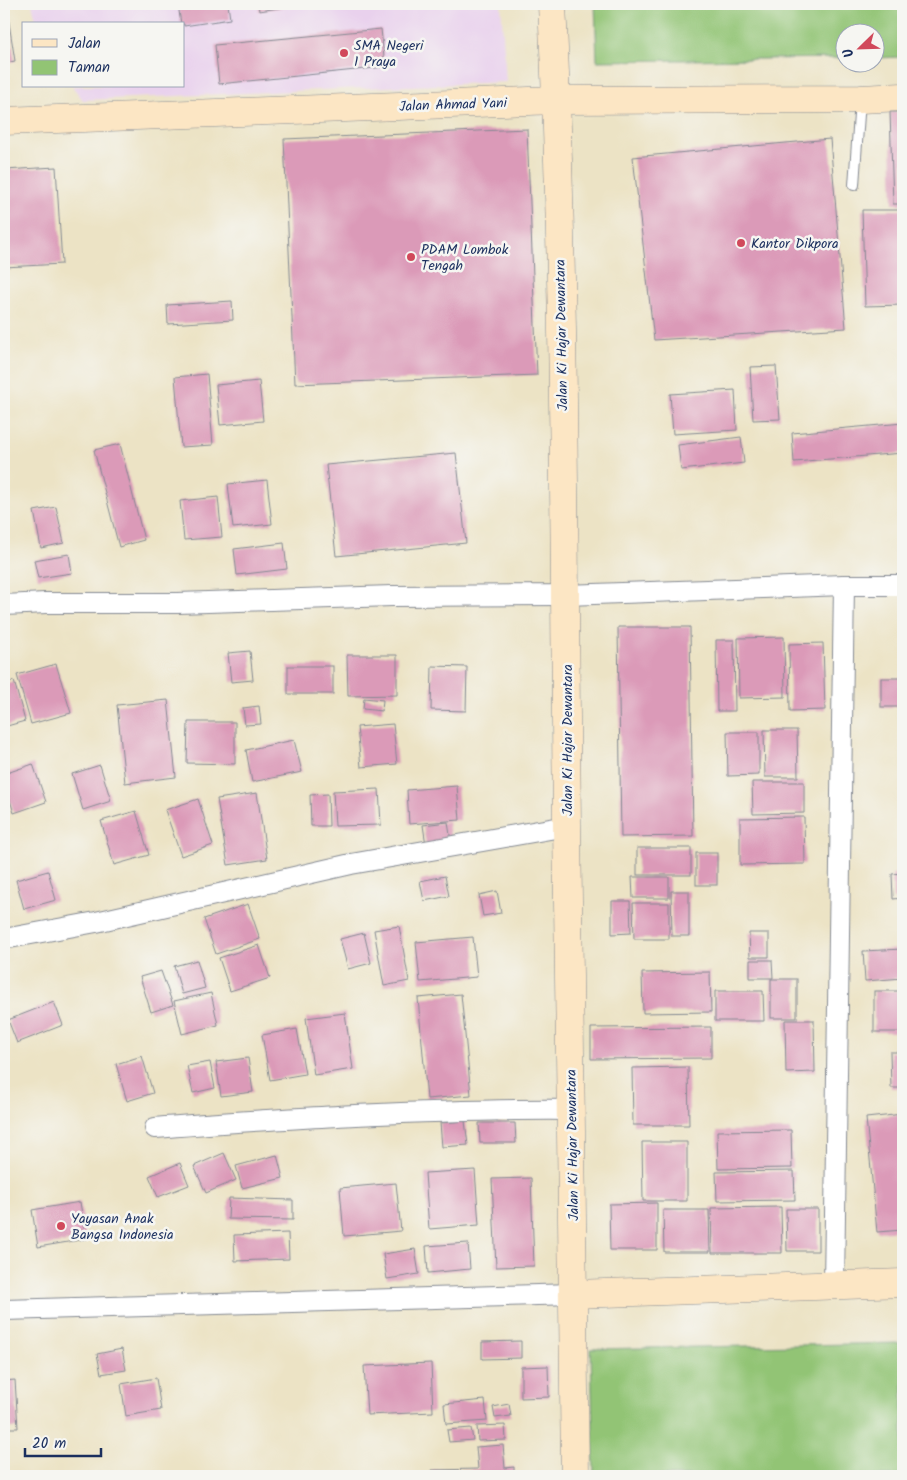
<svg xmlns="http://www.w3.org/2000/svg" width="907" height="1480" font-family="Kalam,sans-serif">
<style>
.built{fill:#e9d1ed}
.green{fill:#92c474;stroke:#567a69}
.building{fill:#db9ab8}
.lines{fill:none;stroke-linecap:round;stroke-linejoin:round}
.lane-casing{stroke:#848992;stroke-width:12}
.street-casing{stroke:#848992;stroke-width:22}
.secondary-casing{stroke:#848992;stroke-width:29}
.lane{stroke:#fff;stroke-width:10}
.street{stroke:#fff;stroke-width:20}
.secondary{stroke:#fce6c4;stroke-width:28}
.poi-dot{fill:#d1495b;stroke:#f6f6f2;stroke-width:2}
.labels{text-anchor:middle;stroke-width:5;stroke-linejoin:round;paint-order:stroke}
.poi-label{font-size:14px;fill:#1b2f5e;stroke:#f6f6f2;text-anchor:start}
.street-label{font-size:14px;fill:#1b2f5e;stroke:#f6f6f2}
</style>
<rect width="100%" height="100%" fill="#f6f6f2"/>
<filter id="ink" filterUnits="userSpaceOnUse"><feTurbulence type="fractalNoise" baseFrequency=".02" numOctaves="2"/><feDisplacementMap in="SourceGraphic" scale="10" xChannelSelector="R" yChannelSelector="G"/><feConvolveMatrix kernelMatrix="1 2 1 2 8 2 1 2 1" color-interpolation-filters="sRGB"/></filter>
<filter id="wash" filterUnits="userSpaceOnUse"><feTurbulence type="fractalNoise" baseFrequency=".0096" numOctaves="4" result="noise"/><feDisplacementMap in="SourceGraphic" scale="20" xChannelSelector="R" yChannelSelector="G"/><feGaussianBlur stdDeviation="1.12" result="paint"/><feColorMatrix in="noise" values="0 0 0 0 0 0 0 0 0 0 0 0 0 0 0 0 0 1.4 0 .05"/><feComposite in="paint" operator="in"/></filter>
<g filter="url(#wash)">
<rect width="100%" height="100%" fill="#ece3c5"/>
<polygon class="built" points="32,4 501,4 506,82 83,100 72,86 184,86 184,24 37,24"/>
<g class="green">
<polygon points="595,4 903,4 903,57 875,58 874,32 844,32 844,58 597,61"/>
<polygon points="903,1343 903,1476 594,1476 591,1349"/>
</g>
<g id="blocks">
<g class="building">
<polygon points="4,4 6,4 15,61 4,63"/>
<polygon points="178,4 228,4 230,19 184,26 184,24 181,24"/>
<polygon points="258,4 285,4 285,7 259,11"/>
<polygon points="381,29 385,67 219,84 215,45"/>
<polygon points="890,112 903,112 903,204 893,204"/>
<polygon points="527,129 537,375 295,384 284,139"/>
<polygon points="830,139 846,328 654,340 633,157"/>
<polygon points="56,167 62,264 4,267 4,170"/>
<polygon points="862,210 903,210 903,305 865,306"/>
<polygon points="232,301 233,320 168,324 167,305"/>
<polygon points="776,366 780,419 753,420 750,367"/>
<polygon points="207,374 213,445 181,447 175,377"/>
<polygon points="259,381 263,421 220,425 216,385"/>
<polygon points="735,390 737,430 673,434 670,394"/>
<polygon points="903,423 903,453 794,462 792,433"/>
<polygon points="741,437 744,463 681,470 678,445"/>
<polygon points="120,444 144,540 119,547 94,450"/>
<polygon points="456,453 466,543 336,556 326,465"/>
<polygon points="267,480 272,524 233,528 228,484"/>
<polygon points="218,497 222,537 184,540 180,501"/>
<polygon points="56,507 64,543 41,548 34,511"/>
<polygon points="284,543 287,569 237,575 234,549"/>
<polygon points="69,554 72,573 38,578 34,560"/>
<polygon points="618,627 690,627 693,836 621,837"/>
<polygon points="784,637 785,697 739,698 738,638"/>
<polygon points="716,640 734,640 735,711 717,711"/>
<polygon points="823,643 825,710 790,711 789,644"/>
<polygon points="250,651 253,680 231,682 228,653"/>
<polygon points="347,655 397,655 397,695 348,696"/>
<polygon points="56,664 71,713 31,724 17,675"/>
<rect x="288" y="666" width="45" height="28"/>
<polygon points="432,666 467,667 466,711 431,710"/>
<rect x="881" y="678" width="22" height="29"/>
<polygon points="14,681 25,721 7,726 4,712 4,684"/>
<polygon points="364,698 383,700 382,711 363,709"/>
<polygon points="168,700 176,777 125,783 117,705"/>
<polygon points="259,706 261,724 245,725 243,708"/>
<polygon points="188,722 235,722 235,764 187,763"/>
<polygon points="393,724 397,764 361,767 357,727"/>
<polygon points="764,730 797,730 798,777 765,777"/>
<polygon points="727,732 759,732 759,775 728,776"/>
<polygon points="294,740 302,772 252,782 246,750"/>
<polygon points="33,764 46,802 14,813 4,781 4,774"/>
<polygon points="100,765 111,801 83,810 72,774"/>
<polygon points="752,782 804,782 804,813 753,814"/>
<polygon points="457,786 460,820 409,824 407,790"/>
<polygon points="379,789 381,825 335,826 333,791"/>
<polygon points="257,793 267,859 228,865 217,799"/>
<polygon points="328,794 329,826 311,826 310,795"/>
<polygon points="198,799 213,845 181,856 165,810"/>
<polygon points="901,805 903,805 903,830 902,830"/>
<polygon points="136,811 149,855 114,865 101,821"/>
<polygon points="804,817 805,864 740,865 740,818"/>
<polygon points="448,822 451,842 426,845 423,825"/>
<rect x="637" y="848" width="54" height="27"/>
<rect x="696" y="853" width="21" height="32"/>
<polygon points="48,871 56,900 24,909 16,880"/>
<polygon points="903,873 903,898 893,899 892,874"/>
<polygon points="445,876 449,896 424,901 420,881"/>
<polygon points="632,877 669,877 669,898 633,898"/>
<polygon points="497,891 501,913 483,916 479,895"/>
<polygon points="671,891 689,891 689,936 672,936"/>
<polygon points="612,901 630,901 631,933 612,934"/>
<polygon points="633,903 669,903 669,939 634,939"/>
<polygon points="248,904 260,939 216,954 204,919"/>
<polygon points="399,926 409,981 384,986 374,930"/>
<polygon points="364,933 371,963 348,969 340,939"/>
<polygon points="749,933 769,933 769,957 750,957"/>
<polygon points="473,937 477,977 420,982 416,942"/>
<polygon points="259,945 270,978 230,991 219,958"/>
<polygon points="903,949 903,978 865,981 863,951"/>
<polygon points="197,960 205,988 182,994 174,966"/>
<polygon points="750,960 772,960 773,978 750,978"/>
<polygon points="161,971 173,1005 151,1012 140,977"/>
<polygon points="710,972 711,1012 643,1013 642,973"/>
<rect x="771" y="979" width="26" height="39"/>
<polygon points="715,991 763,991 764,1021 715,1021"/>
<rect x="874" y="991" width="29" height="41"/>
<polygon points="211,993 218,1025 182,1034 174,1001"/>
<polygon points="461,994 471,1095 427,1099 418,998"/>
<polygon points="54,1002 63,1025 17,1043 8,1020"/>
<polygon points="345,1013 353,1069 314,1075 306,1018"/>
<polygon points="785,1020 814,1020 815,1072 786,1073"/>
<polygon points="711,1027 711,1058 591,1059 591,1028"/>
<polygon points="297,1029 305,1074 270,1080 262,1035"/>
<polygon points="890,1052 903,1052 903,1088 891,1088"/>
<polygon points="142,1056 153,1093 127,1101 116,1064"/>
<polygon points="248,1058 253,1092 221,1096 216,1062"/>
<polygon points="210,1062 215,1088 193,1093 187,1066"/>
<polygon points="688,1067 689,1125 633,1125 632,1068"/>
<polygon points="903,1114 903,1230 877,1232 866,1118"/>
<polygon points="465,1121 468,1145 442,1147 440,1123"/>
<polygon points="479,1123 515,1123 516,1143 480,1143"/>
<polygon points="791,1130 792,1168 718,1169 717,1131"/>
<polygon points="642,1142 687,1142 687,1201 643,1201"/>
<polygon points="224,1153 236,1180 206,1193 194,1166"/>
<polygon points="277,1155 283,1178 242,1188 236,1166"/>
<polygon points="180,1163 189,1185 158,1197 149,1176"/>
<polygon points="475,1170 479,1225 429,1229 425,1173"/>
<polygon points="794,1171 795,1200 717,1201 716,1172"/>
<polygon points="531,1178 534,1266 496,1267 492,1179"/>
<polygon points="396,1183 401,1231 344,1236 340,1188"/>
<polygon points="229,1198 293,1200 293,1220 228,1219"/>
<polygon points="80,1202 86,1239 38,1247 32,1210"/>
<polygon points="657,1203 657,1250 610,1250 609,1204"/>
<polygon points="781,1207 782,1253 712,1253 711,1208"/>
<polygon points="786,1209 818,1209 818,1251 787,1251"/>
<polygon points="663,1210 709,1210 710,1252 664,1252"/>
<polygon points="288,1233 289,1259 235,1261 234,1235"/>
<polygon points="468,1243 470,1269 428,1273 426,1246"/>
<polygon points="415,1249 419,1274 387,1279 383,1254"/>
<polygon points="521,1341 521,1358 482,1359 482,1342"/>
<polygon points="122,1349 126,1370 101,1374 97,1354"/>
<polygon points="431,1363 433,1412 367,1415 364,1366"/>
<polygon points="548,1366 549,1397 521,1398 521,1367"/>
<polygon points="156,1378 161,1410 126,1416 121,1384"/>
<polygon points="15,1380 18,1428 4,1428 4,1381"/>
<polygon points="485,1400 487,1421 446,1424 444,1404"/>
<polygon points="509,1404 511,1416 495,1418 493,1407"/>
<polygon points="505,1425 506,1440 478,1441 477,1426"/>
<polygon points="471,1428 473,1440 449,1442 447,1430"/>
<polygon points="503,1445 505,1468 514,1467 514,1476 432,1476 432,1470 478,1469 476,1447"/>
</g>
</g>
</g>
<g filter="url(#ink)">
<use href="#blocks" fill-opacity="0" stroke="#848992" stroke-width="1"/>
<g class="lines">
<g class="lane-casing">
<polyline id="lane" points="854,185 860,100"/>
</g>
<g class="street-casing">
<g id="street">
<polyline points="4,605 46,603 177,603 392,596 566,595 844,585 903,585"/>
<polyline points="4,939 96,922 351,864 567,826"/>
<path d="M155 1128C222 1122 288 1119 355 1115 427 1112 500 1109 572 1110"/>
<polyline points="834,1285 844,585"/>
<polyline points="4,1310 574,1294"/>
</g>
</g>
<g class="secondary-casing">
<g id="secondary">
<path d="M552 4C565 277 564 551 567 825 569 1042 574 1259 575 1476"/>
<polyline points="4,121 556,100 860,99 903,97"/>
<polyline points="574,1294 903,1283"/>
</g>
</g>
<use href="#lane" class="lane"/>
<use href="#street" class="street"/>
<use href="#secondary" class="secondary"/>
</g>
</g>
<g class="poi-dot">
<circle cx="344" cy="53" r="5"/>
<circle cx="741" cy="243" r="5"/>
<circle cx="411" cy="257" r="5"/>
<circle cx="61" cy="1226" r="5"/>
</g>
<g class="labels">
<g class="poi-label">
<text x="354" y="50">SMA Negeri<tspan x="354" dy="16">1 Praya</tspan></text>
<text x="751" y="248">Kantor Dikpora</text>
<text x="421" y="254">PDAM Lombok<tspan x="421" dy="16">Tengah</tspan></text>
<text x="71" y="1223">Yayasan Anak<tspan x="71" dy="16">Bangsa Indonesia</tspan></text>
</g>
<g class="street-label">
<text transform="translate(453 104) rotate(-2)" y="5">Jalan Ahmad Yani</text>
<text transform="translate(561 335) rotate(-91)" y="5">Jalan Ki Hajar Dewantara</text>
<text transform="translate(567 740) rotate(-90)" y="5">Jalan Ki Hajar Dewantara</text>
<text transform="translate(572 1145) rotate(-91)" y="5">Jalan Ki Hajar Dewantara</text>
</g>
</g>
<rect width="907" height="1480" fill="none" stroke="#f6f6f2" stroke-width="20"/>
<rect x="22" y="22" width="162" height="65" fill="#f6f6f2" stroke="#9ea6b7"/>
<rect x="32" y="39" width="25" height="8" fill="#fce6c4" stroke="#9ea6b7"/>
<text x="68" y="48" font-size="15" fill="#1b2f5e">Jalan</text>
<rect x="32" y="60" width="25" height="15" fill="#92c474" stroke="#9ea6b7"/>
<text x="68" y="72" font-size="15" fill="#1b2f5e">Taman</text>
<g transform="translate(860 48) rotate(247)"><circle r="24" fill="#f6f6f2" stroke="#9ea6b7"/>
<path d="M0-4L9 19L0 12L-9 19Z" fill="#d1495b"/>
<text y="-8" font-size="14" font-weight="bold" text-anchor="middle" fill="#1b2f5e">U</text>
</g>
<path d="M25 1448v8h76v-8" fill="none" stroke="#1b2f5e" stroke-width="2.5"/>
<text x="32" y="1448" font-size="15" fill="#1b2f5e" stroke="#f6f6f2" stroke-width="4" paint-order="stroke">20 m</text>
</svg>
